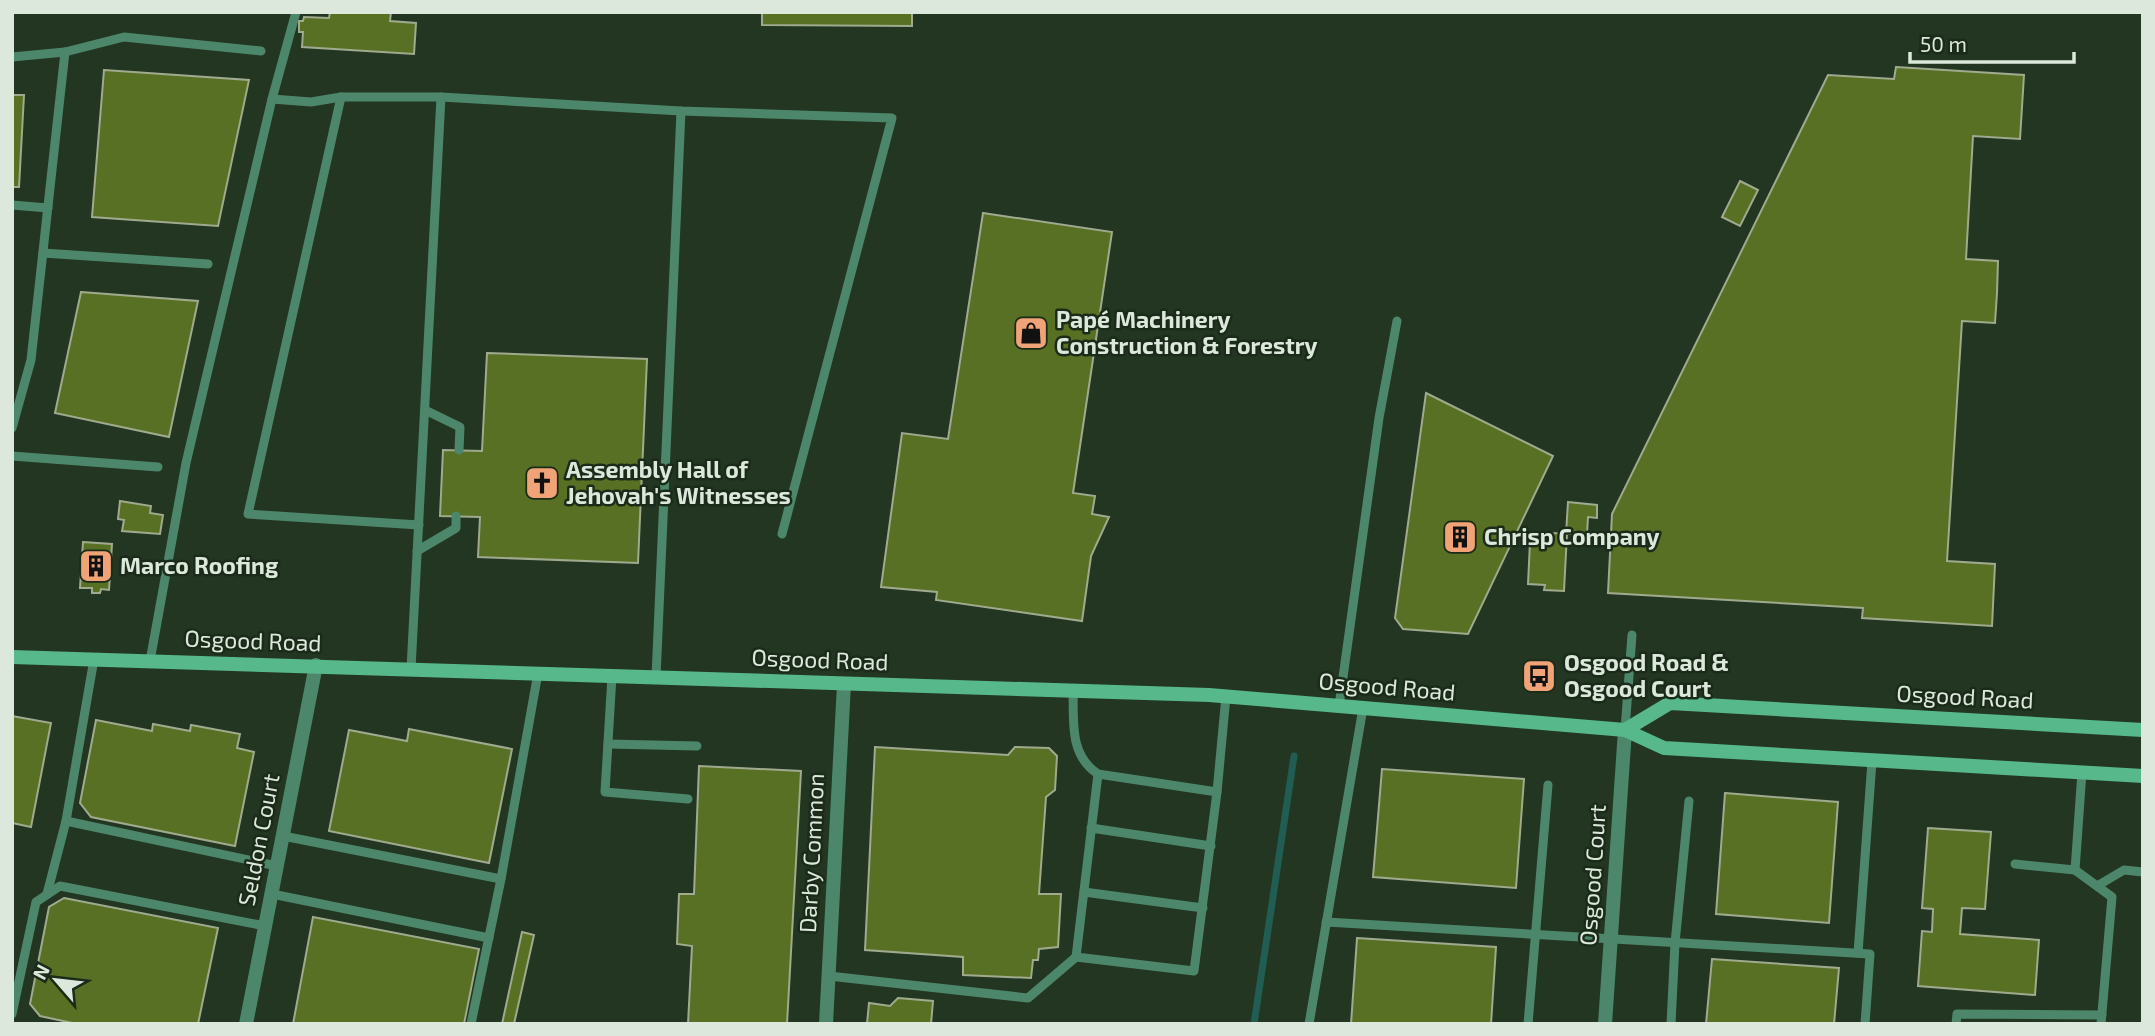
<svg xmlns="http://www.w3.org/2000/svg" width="2155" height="1036" font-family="'Exo 2',sans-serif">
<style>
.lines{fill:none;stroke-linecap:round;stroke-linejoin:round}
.stream{stroke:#215d53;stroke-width:7}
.building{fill:#587023;stroke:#9faa8e;stroke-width:2}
.service{stroke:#4d876b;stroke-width:9}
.minor{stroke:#4d876b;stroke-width:14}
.secondary{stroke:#57b88b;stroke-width:14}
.labels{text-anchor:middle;stroke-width:5;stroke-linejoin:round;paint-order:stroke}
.poi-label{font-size:23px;font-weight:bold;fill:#dce8db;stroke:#1a2c19;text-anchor:start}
.street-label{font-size:23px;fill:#dce8db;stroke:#1a2c19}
</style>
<rect width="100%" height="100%" fill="#233622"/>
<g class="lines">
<polyline class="stream" points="1254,1024 1294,756"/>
</g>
<g class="building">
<polygon points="330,12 391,12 390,21 416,23 414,54 302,47 303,32 299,32 299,21 303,21 304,17 329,18"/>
<polygon points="762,12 912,12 912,26 762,25"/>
<polygon points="1896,67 2024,75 2020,139 1973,136 1966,259 1998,261 1997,293 1995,323 1962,321 1947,561 1995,564 1992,626 1862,618 1863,608 1608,593 1612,514 1828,75 1894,79"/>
<polygon points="104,70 249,80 218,226 92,217"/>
<polygon points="12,95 24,95 19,187 12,187"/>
<polygon points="1740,181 1758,190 1740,226 1722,217"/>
<polygon points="983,213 1112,232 1073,493 1095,496 1092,514 1109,517 1091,556 1082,621 936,600 937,592 881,587 902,433 948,439"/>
<polygon points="81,292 198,301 169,437 55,413"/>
<polygon points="487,353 647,359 638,563 478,557 480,517 440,516 443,450 482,451"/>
<polygon points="1426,393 1553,456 1468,634 1403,629 1395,618"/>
<polygon points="120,501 151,506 150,513 163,515 160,534 122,531 124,520 118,519"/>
<polygon points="1568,502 1597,505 1597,518 1588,517 1587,534 1566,534"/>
<polygon points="1536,532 1567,534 1564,591 1544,590 1545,585 1528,584 1530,542"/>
<polygon points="83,542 112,544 109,590 101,589 100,593 92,593 92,588 80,588"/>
<polygon points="12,716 51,723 31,827 12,823"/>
<polygon points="96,720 152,731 153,724 190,731 191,725 240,734 237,748 254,752 235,846 91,817 80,803"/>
<polygon points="409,729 512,749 489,863 329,831 349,730 407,741"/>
<polygon points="875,747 1008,755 1015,747 1049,748 1057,756 1055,790 1046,797 1039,894 1061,894 1058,947 1039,949 1038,960 1033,960 1031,978 963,975 963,957 865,950"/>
<polygon points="699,766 801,771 787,1024 688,1024 692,946 677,944 679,894 694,894"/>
<polygon points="1382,769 1524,779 1516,888 1373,877"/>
<polygon points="1725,793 1838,802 1829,923 1716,914"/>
<polygon points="1928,828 1991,832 1985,909 1962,908 1960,934 2039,940 2035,995 1918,986 1922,931 1932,932 1933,909 1922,908"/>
<polygon points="64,898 218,928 198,1024 77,1024 40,1016 30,1004 49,907"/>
<polygon points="313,917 479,949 464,1024 293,1024"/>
<polygon points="522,932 534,935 514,1024 502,1024"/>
<polygon points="1357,938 1496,947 1491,1024 1351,1024"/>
<polygon points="1712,959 1839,968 1834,1024 1706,1024"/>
<polygon points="898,998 933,1001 931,1024 867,1024 869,1003 890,1006"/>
</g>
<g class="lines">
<g class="service">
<polyline points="12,57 65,52 124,37 261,51"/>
<polyline points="341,97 248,514 419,525"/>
<polyline points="272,99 311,102 341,97 441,97 681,111 892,118 782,534"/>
<polyline points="12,205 48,208"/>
<polyline points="43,253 208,264"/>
<polyline points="425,410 460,427 459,450"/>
<polyline points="12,428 31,360 65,52"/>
<polyline points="12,456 158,467"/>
<polyline points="417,551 456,528 456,516"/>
<polyline points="150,661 186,463 272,99 296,12"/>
<polyline points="411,669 441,97"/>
<polyline points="612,676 605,792 688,799"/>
<polyline points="656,677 681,111"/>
<path d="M1073 691C1074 722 1069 755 1098 774L1217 792 1194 971 1076 957 1098 774"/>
<polyline points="1339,706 1379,418 1397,321"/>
<polyline points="1625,730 1632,635"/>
<polyline points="608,744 697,746"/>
<polyline points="1217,792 1226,696"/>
<polyline points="66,821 277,866"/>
<polyline points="1091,828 1211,846"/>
<polyline points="283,836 501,879"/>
<polyline points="2015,864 2075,870 2082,772"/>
<polyline points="2075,870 2112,897 2101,1024"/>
<polyline points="2097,886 2124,870 2143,872"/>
<polyline points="1084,892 1203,908"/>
<polyline points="47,894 66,821 94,659"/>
<polyline points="272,894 489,938"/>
<polyline points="1326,922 1870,954 1865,1024"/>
<polyline points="1858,953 1872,761"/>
<polyline points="829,976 1028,998 1076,957"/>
<polyline points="12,1014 36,902 60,886 265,926"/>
<polyline points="471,1024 501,879 538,673"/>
<polyline points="1309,1024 1363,708"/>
<polyline points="1528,1024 1548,785"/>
<polyline points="1671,1024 1675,943 1689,801"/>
<polyline points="1956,1024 1957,1014 2102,1015"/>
</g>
<g class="minor">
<polyline points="246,1024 316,665"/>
<polyline points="826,1024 844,684"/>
<polyline points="1605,1024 1625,730"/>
</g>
<g class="secondary">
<polyline points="12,657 1209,695 1625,730 1664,748 2143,776"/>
<polyline points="1625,730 1670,703 2143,730"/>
</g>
</g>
<defs>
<g id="shop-square" transform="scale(1.75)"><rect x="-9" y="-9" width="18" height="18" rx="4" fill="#efa376" stroke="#1a2c19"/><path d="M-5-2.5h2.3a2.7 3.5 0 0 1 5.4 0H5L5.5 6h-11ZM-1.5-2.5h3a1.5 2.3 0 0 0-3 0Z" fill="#111"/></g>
<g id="church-square" transform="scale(1.75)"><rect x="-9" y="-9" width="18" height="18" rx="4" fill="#efa376" stroke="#1a2c19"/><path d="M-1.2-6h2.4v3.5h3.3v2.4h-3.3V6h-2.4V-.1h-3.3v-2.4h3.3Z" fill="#111"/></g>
<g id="building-square" transform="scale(1.75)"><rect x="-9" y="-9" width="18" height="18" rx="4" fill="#efa376" stroke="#1a2c19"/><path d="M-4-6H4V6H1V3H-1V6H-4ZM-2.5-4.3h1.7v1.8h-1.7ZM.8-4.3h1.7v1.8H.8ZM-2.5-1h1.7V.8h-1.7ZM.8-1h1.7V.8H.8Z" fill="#111"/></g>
<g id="bus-square" transform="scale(1.75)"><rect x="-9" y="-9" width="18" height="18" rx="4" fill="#efa376" stroke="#1a2c19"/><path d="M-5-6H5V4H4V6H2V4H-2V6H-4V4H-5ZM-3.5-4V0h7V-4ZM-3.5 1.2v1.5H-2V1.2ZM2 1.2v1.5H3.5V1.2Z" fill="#111"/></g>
</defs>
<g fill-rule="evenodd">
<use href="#shop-square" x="1031" y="333"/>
<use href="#church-square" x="542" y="483"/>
<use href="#building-square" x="1460" y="537"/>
<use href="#building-square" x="96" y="566"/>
<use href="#bus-square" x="1539" y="676"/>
</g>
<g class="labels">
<g class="poi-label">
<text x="1056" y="328">Papé Machinery<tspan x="1056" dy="26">Construction &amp; Forestry</tspan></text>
<text x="566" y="478">Assembly Hall of<tspan x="566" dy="26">Jehovah's Witnesses</tspan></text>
<text x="1484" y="545">Chrisp Company</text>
<text x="120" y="574">Marco Roofing</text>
<text x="1564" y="671">Osgood Road &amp;<tspan x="1564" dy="26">Osgood Court</tspan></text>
</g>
<g class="street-label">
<text transform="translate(253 641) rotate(2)" y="8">Osgood Road</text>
<text transform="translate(820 660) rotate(2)" y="8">Osgood Road</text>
<text transform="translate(1387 687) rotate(5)" y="8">Osgood Road</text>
<text transform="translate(1965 697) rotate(3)" y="8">Osgood Road</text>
<text transform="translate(259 840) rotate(-79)" y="8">Seldon Court</text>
<text transform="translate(812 853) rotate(-87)" y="8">Darby Common</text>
<text transform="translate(1593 875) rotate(-86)" y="8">Osgood Court</text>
</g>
</g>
<rect width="2155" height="1036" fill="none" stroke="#dce8db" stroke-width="28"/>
<g transform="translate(56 980) rotate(298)" stroke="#1a2c19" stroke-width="5" paint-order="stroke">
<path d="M0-5L12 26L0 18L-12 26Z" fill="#dce8db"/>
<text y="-10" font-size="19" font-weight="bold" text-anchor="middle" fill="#dce8db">N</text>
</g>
<path d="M1910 52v10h164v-10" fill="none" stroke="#dce8db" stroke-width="3.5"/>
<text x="1920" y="52" font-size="21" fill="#dce8db" stroke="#1a2c19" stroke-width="5" paint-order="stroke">50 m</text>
</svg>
